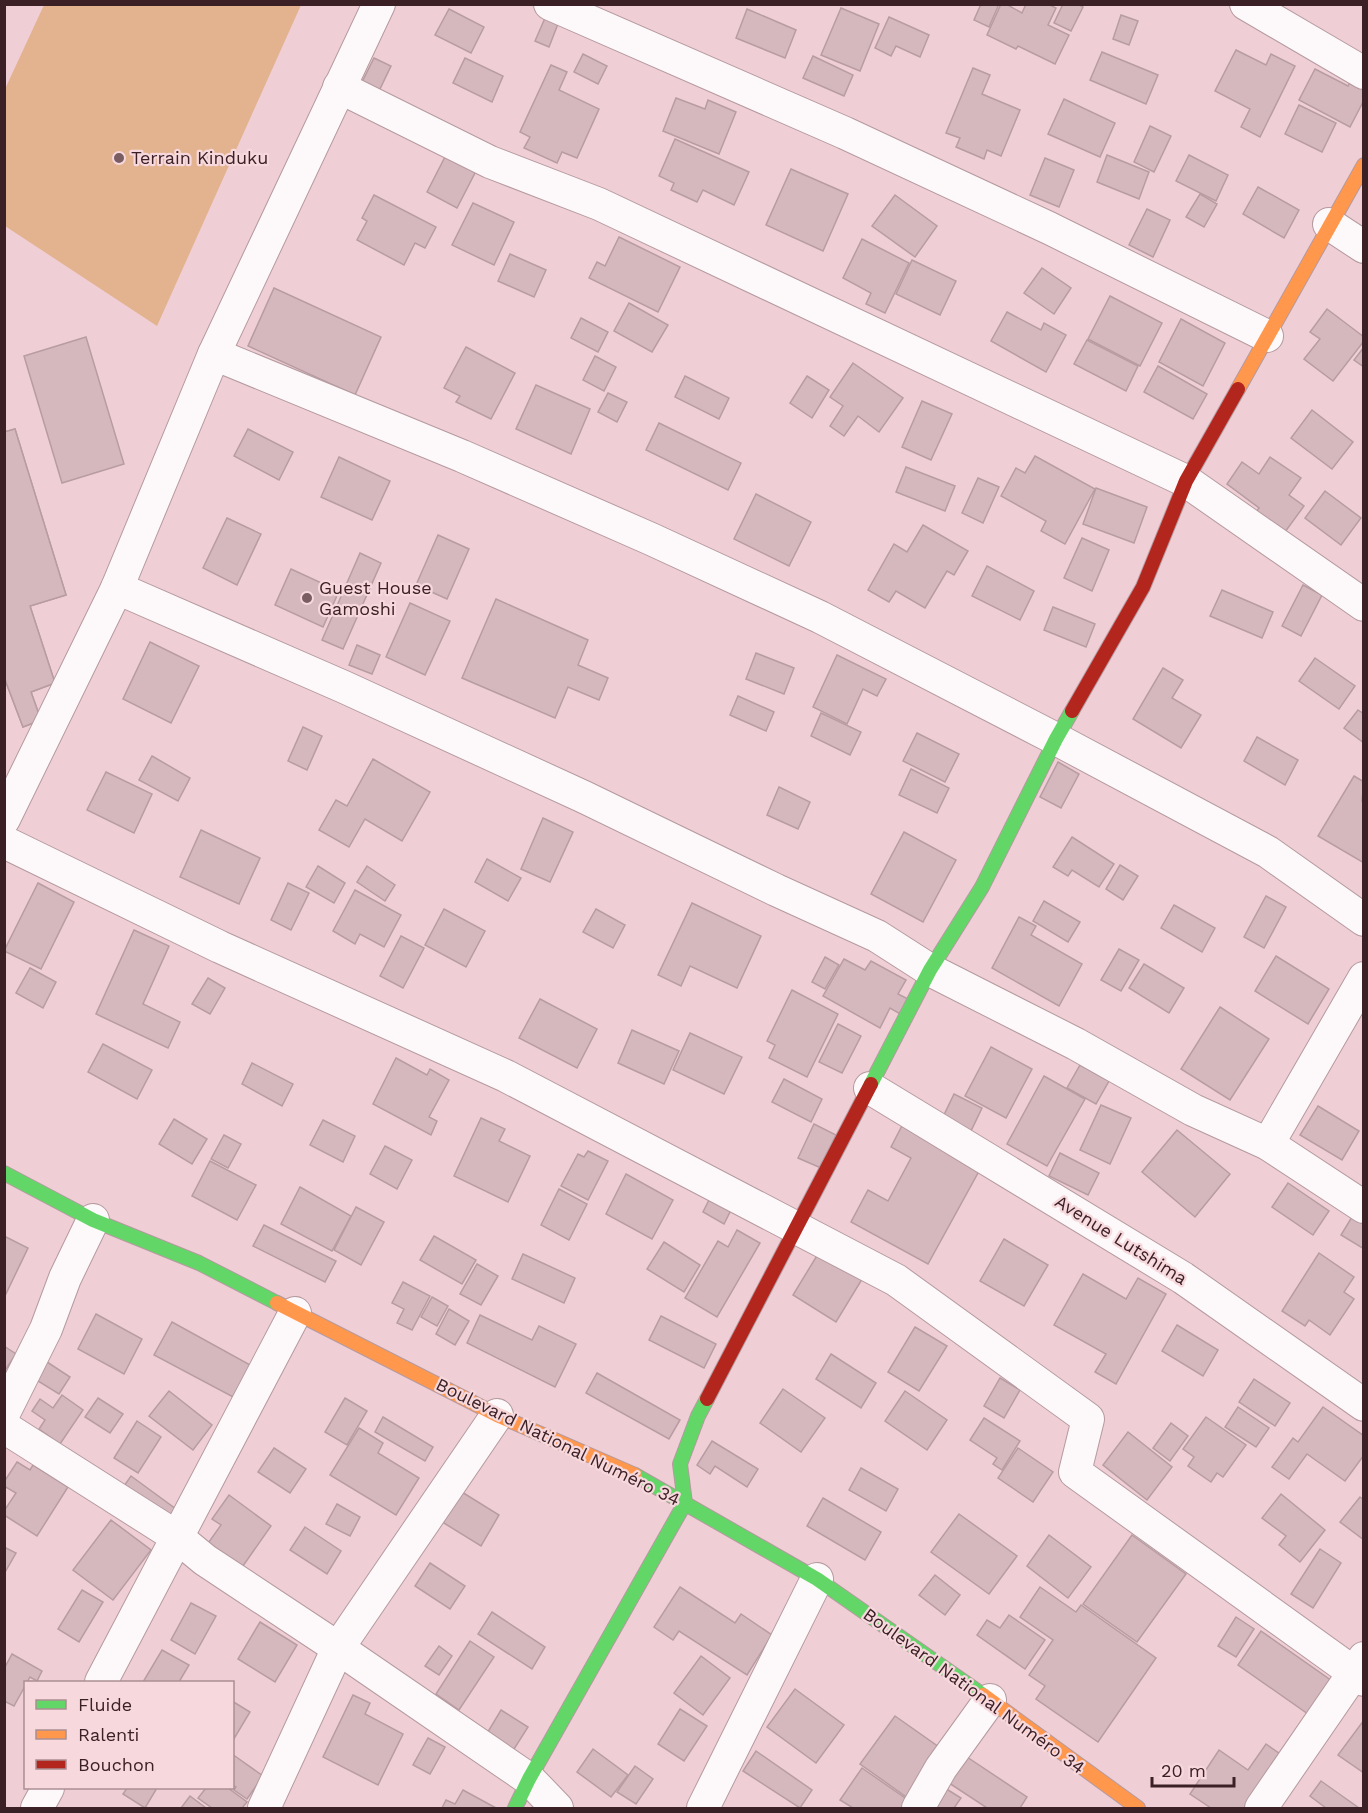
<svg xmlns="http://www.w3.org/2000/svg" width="1368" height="1813" font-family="'Work Sans',sans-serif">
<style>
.green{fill:#e3b28f}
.building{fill:#d5b8be;stroke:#b79ca2;stroke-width:1.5}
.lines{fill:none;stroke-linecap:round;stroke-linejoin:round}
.street-casing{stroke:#b59aa0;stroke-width:34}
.fast-casing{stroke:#b59aa0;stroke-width:16}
.slow-casing{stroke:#b59aa0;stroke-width:16}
.jam-casing{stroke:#b59aa0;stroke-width:16}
.street{stroke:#fdf8f9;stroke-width:32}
.fast{stroke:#63d668;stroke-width:14}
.slow{stroke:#ff974d;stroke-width:14}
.jam{stroke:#b3261e;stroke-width:14}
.poi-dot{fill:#7a5d63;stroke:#f6d8dd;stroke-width:2}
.labels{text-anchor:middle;stroke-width:4.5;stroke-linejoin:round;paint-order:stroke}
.poi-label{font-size:18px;fill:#3b2025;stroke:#f6d8dd;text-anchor:start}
.street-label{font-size:18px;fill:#3b2025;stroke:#f6d8dd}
</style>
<rect width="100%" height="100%" fill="#efcfd5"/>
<polygon class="green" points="44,5 301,5 157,326 5,226 5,89"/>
<g class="building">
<polygon points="981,4 999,4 989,27 974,20"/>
<polygon points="1001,4 1006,4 1022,13 1026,4 1048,4 1056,8 1048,25 1069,35 1055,64 1018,46 1016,49 987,35"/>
<polygon points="1063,4 1078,4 1083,7 1071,31 1054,23"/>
<polygon points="841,8 879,24 860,71 821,55"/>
<polygon points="449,9 484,27 471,53 435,35"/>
<polygon points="747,9 796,30 785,58 736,38"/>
<polygon points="1121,15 1138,21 1129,45 1113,39"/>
<polygon points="889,17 929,35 920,57 896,46 891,56 875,48"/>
<polygon points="545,18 558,24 549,47 535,41"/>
<polygon points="1236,50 1266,65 1271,54 1295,66 1260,137 1241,127 1250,109 1215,91"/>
<polygon points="1102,52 1158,75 1146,104 1090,80"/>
<polygon points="583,54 607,66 598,84 574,72"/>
<polygon points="813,56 853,75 844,96 803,78"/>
<polygon points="374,58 391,66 379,91 362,82"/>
<polygon points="465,58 503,76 492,102 453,83"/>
<polygon points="551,65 567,72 559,90 599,109 577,158 562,152 557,163 524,148 530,137 520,132"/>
<polygon points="973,68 990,75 982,94 1020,110 1001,156 987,150 984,159 956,147 960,138 946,133"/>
<polygon points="1315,69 1348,86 1352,78 1364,84 1364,100 1350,127 1299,100"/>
<polygon points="676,98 705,109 708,100 736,112 719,154 663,131"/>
<polygon points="1064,99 1115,123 1100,157 1048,134"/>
<polygon points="1299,105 1336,123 1322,152 1285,134"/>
<polygon points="1150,126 1171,136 1154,172 1134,162"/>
<polygon points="675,139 749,172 734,205 703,190 697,202 671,190 674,183 659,176"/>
<polygon points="446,155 476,171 457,208 427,192"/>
<polygon points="1107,155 1149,172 1139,199 1097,182"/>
<polygon points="1189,155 1228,175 1216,201 1176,181"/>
<polygon points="1045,158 1074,170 1059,207 1030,195"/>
<polygon points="791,169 848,194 823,251 766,225"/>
<polygon points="1258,187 1299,210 1284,238 1243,214"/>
<polygon points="1200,194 1217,204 1204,227 1186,217"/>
<polygon points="374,195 436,227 425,248 415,243 404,265 357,240 367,221 362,218"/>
<polygon points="895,195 937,226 915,257 872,226"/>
<polygon points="473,203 514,222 494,265 452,245"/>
<polygon points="1147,209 1170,220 1153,257 1129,245"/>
<polygon points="619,237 680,267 658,312 589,278 597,262 605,266"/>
<polygon points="862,239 909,263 885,313 866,304 871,293 843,278"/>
<polygon points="510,254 546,270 534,297 498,281"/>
<polygon points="912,260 956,281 940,315 896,294"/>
<polygon points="1042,268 1071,288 1054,314 1024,293"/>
<polygon points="274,288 381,337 355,395 248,346"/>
<polygon points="1110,296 1162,323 1140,366 1088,339"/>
<polygon points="629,303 668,325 652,352 614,331"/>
<polygon points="1327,309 1364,337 1364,341 1333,381 1304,359 1320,339 1310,332"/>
<polygon points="1007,312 1041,330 1044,323 1066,335 1046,372 991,341"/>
<polygon points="581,318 608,332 598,352 571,338"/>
<polygon points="1181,319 1225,343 1203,386 1159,362"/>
<polygon points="86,337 124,464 62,483 24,356"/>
<polygon points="1087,340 1138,366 1126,391 1074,364"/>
<polygon points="466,347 515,373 491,419 456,402 460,396 444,388"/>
<polygon points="1364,347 1364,367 1354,360"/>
<polygon points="595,356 616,367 604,391 583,380"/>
<polygon points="853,363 903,398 879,432 858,416 844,436 830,426 843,406 830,397"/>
<polygon points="1158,366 1207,394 1193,419 1144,392"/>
<polygon points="685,376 729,398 719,419 675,397"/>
<polygon points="807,376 829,390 812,418 790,403"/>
<polygon points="536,385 590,409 571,454 516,429"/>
<polygon points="608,393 627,402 617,422 598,412"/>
<polygon points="922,401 952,414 931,460 902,447"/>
<polygon points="1312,410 1353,442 1332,469 1291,438"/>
<polygon points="659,423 741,463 728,490 646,450"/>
<polygon points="15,429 66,595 30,606 55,683 31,692 41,720 23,727 4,677 4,612 18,607 4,563 4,432"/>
<polygon points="15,429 66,595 30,606 55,683 31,692 41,720 23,727 4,677 4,432"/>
<polygon points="248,429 293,452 279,480 234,456"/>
<polygon points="1035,456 1095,489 1065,544 1041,531 1046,521 1001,496 1016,468 1025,473"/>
<polygon points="339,457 390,481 372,520 321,497"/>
<polygon points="1270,457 1301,478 1289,495 1304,506 1285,532 1256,512 1259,508 1227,484 1242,462 1259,474"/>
<polygon points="906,467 955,486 945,511 896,492"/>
<polygon points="978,478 999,487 983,523 962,513"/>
<polygon points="1096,488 1147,507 1134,543 1083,524"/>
<polygon points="1325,491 1361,518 1341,545 1305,518"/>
<polygon points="756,494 811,522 789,566 734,539"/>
<polygon points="227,518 261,534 237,585 203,568"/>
<polygon points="923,525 968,551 954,575 947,571 925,608 896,591 889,602 868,590 894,544 907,552"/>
<polygon points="438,535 469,549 447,599 416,585"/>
<polygon points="1082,538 1109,550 1092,591 1064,578"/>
<polygon points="360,553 381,563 343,649 322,640"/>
<polygon points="987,566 1034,591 1020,620 972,596"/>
<polygon points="291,569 339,591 323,627 275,605"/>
<polygon points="1303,585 1322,595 1301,636 1282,626"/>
<polygon points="1222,590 1273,612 1262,638 1210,616"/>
<polygon points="496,599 588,640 578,665 608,678 599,700 568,687 555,718 462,678"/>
<polygon points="410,603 450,621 425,675 386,657"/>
<polygon points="1053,607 1095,624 1086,647 1044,630"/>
<polygon points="150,642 199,666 171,723 123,699"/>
<polygon points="357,645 380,655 372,674 349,665"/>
<polygon points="756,653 794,668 784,694 746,679"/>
<polygon points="837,655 886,679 877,696 863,689 847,724 813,707"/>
<polygon points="1315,658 1355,686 1339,709 1299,681"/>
<polygon points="1163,668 1183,680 1172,698 1201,715 1181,748 1133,719"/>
<polygon points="738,696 774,712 766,731 730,715"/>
<polygon points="1358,710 1364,714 1364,743 1344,728"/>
<polygon points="821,713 861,732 850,755 811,736"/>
<polygon points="303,727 322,736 307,770 288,761"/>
<polygon points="917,733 959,754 945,782 903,761"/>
<polygon points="1257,737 1298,760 1285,785 1244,761"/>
<polygon points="152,756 190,778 178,801 139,780"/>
<polygon points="373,759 430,792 402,841 365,819 349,847 319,830 336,800 347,806"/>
<polygon points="1058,762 1079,774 1061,808 1040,797"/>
<polygon points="911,769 949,788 937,813 899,795"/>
<polygon points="106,772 152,794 134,833 87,810"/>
<polygon points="1354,776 1364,782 1362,801 1364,802 1364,863 1318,836"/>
<polygon points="779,787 810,802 798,829 767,815"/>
<polygon points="543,818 573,832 550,882 521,869"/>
<polygon points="201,830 260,858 239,904 180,877"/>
<polygon points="904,832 956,860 923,922 871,894"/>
<polygon points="1072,837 1114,864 1099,887 1072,870 1068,876 1053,867"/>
<polygon points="487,859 521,878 508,901 475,882"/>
<polygon points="1120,865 1138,876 1123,900 1106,889"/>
<polygon points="318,866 345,883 334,903 306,887"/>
<polygon points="367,866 395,885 385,901 357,882"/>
<polygon points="38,883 74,902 41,969 4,951"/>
<polygon points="288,883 309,893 291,930 271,920"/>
<polygon points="355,890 401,915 384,947 360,934 355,944 333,931"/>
<polygon points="1266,896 1286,907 1264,948 1244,937"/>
<polygon points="1044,901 1080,922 1068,942 1033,921"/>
<polygon points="692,903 761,936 737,988 690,966 681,986 658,975"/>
<polygon points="1174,905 1215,928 1202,952 1161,928"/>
<polygon points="444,909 485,931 466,967 425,945"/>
<polygon points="596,909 625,925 613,948 583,932"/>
<polygon points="1019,917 1036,926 1031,935 1082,964 1059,1006 992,968"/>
<polygon points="134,930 169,946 143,1004 180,1022 168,1048 96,1014"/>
<polygon points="401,936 424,948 403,988 380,976"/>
<polygon points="1119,949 1139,960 1121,991 1101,980"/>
<polygon points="1276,956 1329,989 1308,1024 1255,991"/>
<polygon points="825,957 839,965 825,989 812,982"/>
<polygon points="844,959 865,970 871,961 906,980 898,994 910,1000 902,1015 890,1008 880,1028 823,996"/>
<polygon points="1144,964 1184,988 1169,1013 1129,988"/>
<polygon points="30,968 56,982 43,1008 16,993"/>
<polygon points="208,978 225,988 210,1014 192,1004"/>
<polygon points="792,990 838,1014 807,1077 769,1058 775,1045 767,1041"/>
<polygon points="540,999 597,1029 577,1068 519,1038"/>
<polygon points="1220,1007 1269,1039 1230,1100 1181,1069"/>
<polygon points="838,1024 861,1036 842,1073 819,1062"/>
<polygon points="632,1030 679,1051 664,1084 618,1063"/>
<polygon points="690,1033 742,1057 724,1094 673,1070"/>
<polygon points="103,1044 152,1070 137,1099 88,1072"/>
<polygon points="991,1047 1032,1069 1006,1118 965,1096"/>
<polygon points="396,1058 427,1075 430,1069 449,1080 429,1117 437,1121 431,1135 373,1104"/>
<polygon points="252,1063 293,1084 282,1106 242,1084"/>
<polygon points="1080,1065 1109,1081 1096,1104 1067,1088"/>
<polygon points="1044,1076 1085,1099 1047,1166 1007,1144"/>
<polygon points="784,1079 822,1099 811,1122 772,1102"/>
<polygon points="954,1094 982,1108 970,1133 942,1119"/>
<polygon points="1101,1105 1131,1118 1110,1164 1080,1150"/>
<polygon points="1318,1106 1359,1131 1342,1160 1300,1135"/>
<polygon points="481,1118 505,1129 499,1141 530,1156 508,1202 454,1176"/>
<polygon points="174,1119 207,1139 192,1164 159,1144"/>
<polygon points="323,1120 355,1136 343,1162 310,1145"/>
<polygon points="905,1120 984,1162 928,1264 851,1222 868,1190 888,1201 911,1158 891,1147"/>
<polygon points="814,1124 836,1135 821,1168 798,1158"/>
<polygon points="1177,1130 1230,1174 1195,1217 1142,1172"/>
<polygon points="224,1135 241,1144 228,1168 211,1159"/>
<polygon points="385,1146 412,1160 397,1189 370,1174"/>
<polygon points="588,1151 608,1161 588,1200 561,1186 578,1154 584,1157"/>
<polygon points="1060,1153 1099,1173 1088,1195 1049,1176"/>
<polygon points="210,1161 256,1185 237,1220 192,1196"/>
<polygon points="626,1174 673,1200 652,1239 606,1214"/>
<polygon points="1288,1183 1329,1211 1313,1235 1272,1207"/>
<polygon points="300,1187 351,1216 332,1251 281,1224"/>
<polygon points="559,1189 587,1204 569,1240 541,1225"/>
<polygon points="711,1196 732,1208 724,1224 703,1212"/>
<polygon points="356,1207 384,1222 361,1265 334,1250"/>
<polygon points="1358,1207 1364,1210 1364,1249 1341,1235"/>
<polygon points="264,1225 336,1261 325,1282 253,1246"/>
<polygon points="737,1230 760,1243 717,1317 685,1298 718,1241 728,1247"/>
<polygon points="4,1236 28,1248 4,1298"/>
<polygon points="434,1236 476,1260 462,1284 420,1260"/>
<polygon points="1004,1239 1048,1265 1024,1306 980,1281"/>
<polygon points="664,1242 700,1265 684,1292 647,1269"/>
<polygon points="821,1249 864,1276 836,1322 793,1295"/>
<polygon points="1319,1253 1354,1277 1344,1292 1354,1299 1330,1335 1309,1320 1305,1326 1282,1311"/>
<polygon points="523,1254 575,1278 564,1303 512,1279"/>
<polygon points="477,1264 498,1276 481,1305 460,1294"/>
<polygon points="1083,1274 1126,1299 1138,1278 1166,1294 1116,1384 1095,1372 1106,1354 1054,1325"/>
<polygon points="403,1282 430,1296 412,1330 397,1323 404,1309 392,1303"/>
<polygon points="432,1297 448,1306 437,1326 421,1317"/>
<polygon points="449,1309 469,1321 455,1345 436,1334"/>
<polygon points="96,1314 142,1339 124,1374 78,1349"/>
<polygon points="480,1315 532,1340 539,1326 576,1344 555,1387 467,1343"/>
<polygon points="661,1316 716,1344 704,1368 649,1340"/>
<polygon points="172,1322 252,1366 235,1398 154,1355"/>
<polygon points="1177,1325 1218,1350 1203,1376 1162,1351"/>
<polygon points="915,1327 947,1346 919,1391 888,1372"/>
<polygon points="4,1346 16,1354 4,1372"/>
<polygon points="831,1354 876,1383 861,1408 816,1379"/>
<polygon points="41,1358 70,1377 59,1394 30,1376"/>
<polygon points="597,1373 680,1420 669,1439 586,1393"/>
<polygon points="1000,1378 1020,1390 1004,1418 984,1406"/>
<polygon points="1254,1379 1290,1403 1275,1426 1239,1402"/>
<polygon points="783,1389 825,1418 801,1452 760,1423"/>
<polygon points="169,1391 212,1425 193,1450 149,1416"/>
<polygon points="905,1391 947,1420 927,1450 885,1421"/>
<polygon points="62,1395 83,1410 60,1444 39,1429 45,1420 32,1411 40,1399 53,1408"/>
<polygon points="98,1398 123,1414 110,1433 85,1417"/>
<polygon points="345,1398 367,1411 347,1445 325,1432"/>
<polygon points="1238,1407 1269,1428 1256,1447 1225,1427"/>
<polygon points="1323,1407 1364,1436 1364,1455 1345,1481 1307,1454 1289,1479 1272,1467 1293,1438 1298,1442"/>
<polygon points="383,1417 433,1447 425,1461 375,1432"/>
<polygon points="1206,1417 1246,1445 1223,1477 1217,1473 1211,1482 1188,1466 1194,1457 1183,1449"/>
<polygon points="984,1418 1020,1441 1002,1470 993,1464 997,1458 970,1440"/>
<polygon points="137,1421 161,1437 138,1473 114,1458"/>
<polygon points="1171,1423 1188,1436 1170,1461 1153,1448"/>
<polygon points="359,1428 383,1443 378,1453 419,1478 396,1515 330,1475"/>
<polygon points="1128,1432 1172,1467 1147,1500 1103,1465"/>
<polygon points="712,1441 758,1469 747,1487 715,1466 710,1474 697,1465"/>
<polygon points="274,1448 306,1469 290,1493 258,1472"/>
<polygon points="1018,1448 1053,1472 1033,1502 998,1478"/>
<polygon points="17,1462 30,1470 33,1465 68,1487 37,1536 4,1515 4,1511 16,1493 4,1486 4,1482"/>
<polygon points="861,1468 898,1489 886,1511 849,1490"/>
<polygon points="131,1476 180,1512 168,1529 119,1493"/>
<polygon points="457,1489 499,1515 481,1546 439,1520"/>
<polygon points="1281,1494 1325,1530 1300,1562 1279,1545 1286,1536 1262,1518"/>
<polygon points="229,1495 271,1526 238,1573 204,1549 221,1525 212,1519"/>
<polygon points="1360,1497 1364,1500 1364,1540 1340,1522"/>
<polygon points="823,1498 881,1532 865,1560 807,1526"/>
<polygon points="337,1504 360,1517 350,1536 326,1524"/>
<polygon points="959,1514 1017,1556 989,1594 931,1552"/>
<polygon points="111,1520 151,1550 113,1600 73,1570"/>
<polygon points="305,1527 341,1551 327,1574 290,1550"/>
<polygon points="1049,1535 1091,1567 1068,1598 1027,1566"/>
<polygon points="1132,1535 1186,1574 1137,1642 1083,1604"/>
<polygon points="4,1547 16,1553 4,1574"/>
<polygon points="1320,1549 1341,1563 1313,1608 1291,1594"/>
<polygon points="430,1563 465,1586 450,1609 415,1586"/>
<polygon points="935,1575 960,1595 945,1615 919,1595"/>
<polygon points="680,1587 735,1623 741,1614 772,1635 747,1675 679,1631 673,1640 654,1627"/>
<polygon points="1040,1587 1076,1612 1081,1605 1156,1658 1098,1742 1036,1699 1045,1686 1029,1675 1053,1640 1020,1617"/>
<polygon points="82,1590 103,1602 79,1642 58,1629"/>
<polygon points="191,1603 216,1616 195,1654 171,1640"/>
<polygon points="492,1612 545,1647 532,1669 478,1634"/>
<polygon points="1009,1615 1045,1640 1025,1669 977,1635 987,1620 1000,1628"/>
<polygon points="1236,1617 1254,1629 1236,1657 1218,1646"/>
<polygon points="260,1622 297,1645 275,1682 238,1659"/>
<polygon points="1261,1631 1332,1681 1308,1714 1238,1665"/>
<polygon points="470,1641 494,1657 459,1710 436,1694"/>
<polygon points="439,1646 452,1656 439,1675 425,1666"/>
<polygon points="162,1650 189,1665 179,1682 143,1682"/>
<polygon points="12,1654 42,1671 37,1681 30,1677 14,1706 4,1701 4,1669"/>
<polygon points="701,1656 730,1678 703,1715 674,1693"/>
<polygon points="795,1689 844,1725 816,1763 767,1727"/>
<polygon points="353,1695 370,1703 365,1714 403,1734 378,1785 323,1757"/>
<polygon points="232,1701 250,1712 232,1742"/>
<polygon points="680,1709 707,1726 684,1761 658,1744"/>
<polygon points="501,1710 528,1727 509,1757 483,1740"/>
<polygon points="895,1716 946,1752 912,1801 860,1764"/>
<polygon points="1364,1720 1364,1773 1338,1755"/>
<polygon points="428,1738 445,1747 430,1774 413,1765"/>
<polygon points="1266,1744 1283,1756 1247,1808 1211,1808 1190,1794 1219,1750 1248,1770"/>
<polygon points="593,1749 628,1775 611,1797 577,1772"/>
<polygon points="756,1751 812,1790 800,1808 743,1771"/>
<polygon points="232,1754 263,1776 247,1799 234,1790 236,1787 232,1785"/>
<polygon points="967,1757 1027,1797 1020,1808 987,1808 949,1783"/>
<polygon points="635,1766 653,1779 636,1804 617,1792"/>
<polygon points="862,1768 908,1800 902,1808 853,1808 840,1800"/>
<polygon points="1321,1781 1359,1808 1326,1808 1310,1796"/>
<polygon points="940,1785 961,1798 954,1808 926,1808"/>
<polygon points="127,1788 157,1788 145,1808 123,1794"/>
<polygon points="206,1788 228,1788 247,1802 242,1808 212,1808 198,1798"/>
<polygon points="463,1790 496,1808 442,1808 446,1800 455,1804"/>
<polygon points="190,1796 206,1808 181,1808"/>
</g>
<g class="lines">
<g class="street-casing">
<g id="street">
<polyline points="550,4 845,133 1049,228 1267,336"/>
<polyline points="1246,4 1364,73"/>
<polyline points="339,87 490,162 599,204 1186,481 1364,605"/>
<polyline points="1329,224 1364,247"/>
<polyline points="214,354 462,456 651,539 820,617 1056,739 1268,852 1364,920"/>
<polyline points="117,588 344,687 584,797 776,890 877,936 930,970 1076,1044 1193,1110 1268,1144 1364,1207"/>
<polyline points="4,819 117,588 214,354 379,4"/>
<polyline points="4,842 220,947 506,1076 896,1280 1088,1419 1075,1472 1364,1680"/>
<polyline points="870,1088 1183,1278 1364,1405"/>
<polyline points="1268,1144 1364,978"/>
<polyline points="4,1413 46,1329 65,1278 93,1220"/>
<polyline points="4,1427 177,1537 205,1560 338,1648 529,1779 557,1808"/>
<polyline points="101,1682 295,1313"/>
<polyline points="37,1808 48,1788"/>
<polyline points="264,1808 338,1648 497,1415"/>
<polyline points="703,1808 817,1579"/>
<polyline points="918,1808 941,1768 990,1700"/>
<polyline points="1261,1808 1364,1658"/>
</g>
</g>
<g class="fast-casing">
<g id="fast">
<polyline points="871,1084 930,970 982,887 1056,739 1072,711"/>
<polyline points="4,1173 93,1220 199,1263 277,1303"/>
<polyline points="635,1475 817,1579 983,1695"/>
<polyline points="515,1808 529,1779 685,1503 680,1464 698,1416 707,1399"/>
</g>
</g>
<g class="slow-casing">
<g id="slow">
<polyline points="1238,389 1364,165"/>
<polyline points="277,1303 497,1415 635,1475"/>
<polyline points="983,1695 1138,1808"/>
</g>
</g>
<g class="jam-casing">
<g id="jam">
<polyline points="1072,711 1143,587 1186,481 1238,389"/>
<polyline points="707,1399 871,1084"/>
</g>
</g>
<use href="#street" class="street"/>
<use href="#fast" class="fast"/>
<use href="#slow" class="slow"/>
<use href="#jam" class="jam"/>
</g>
<g class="poi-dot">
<circle cx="119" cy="158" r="6"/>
<circle cx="307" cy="598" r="6"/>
</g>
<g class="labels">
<g class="poi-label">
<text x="131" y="164">Terrain Kinduku</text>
<text x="319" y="594">Guest House<tspan x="319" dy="21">Gamoshi</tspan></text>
</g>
<g class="street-label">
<text transform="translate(1121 1240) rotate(32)" y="6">Avenue Lutshima</text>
<text transform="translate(558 1442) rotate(26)" y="6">Boulevard National Numéro 34</text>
<text transform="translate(974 1691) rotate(36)" y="6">Boulevard National Numéro 34</text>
</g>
</g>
<rect width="1368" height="1813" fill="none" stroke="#3b2025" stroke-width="12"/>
<rect x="24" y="1681" width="210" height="108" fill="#f6d8dd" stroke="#ab8e93" stroke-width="1.5"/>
<rect x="36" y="1700" width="30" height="9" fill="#63d668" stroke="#ab8e93" stroke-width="1.5"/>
<text x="78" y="1711" font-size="18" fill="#3b2025">Fluide</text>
<rect x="36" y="1730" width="30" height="9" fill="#ff974d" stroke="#ab8e93" stroke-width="1.5"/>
<text x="78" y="1741" font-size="18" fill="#3b2025">Ralenti</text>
<rect x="36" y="1760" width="30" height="9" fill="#b3261e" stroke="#ab8e93" stroke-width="1.5"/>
<text x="78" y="1771" font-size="18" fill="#3b2025">Bouchon</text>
<path d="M1152 1777v9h82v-9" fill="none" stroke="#3b2025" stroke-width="3"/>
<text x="1161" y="1777" font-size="18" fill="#3b2025" stroke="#f6d8dd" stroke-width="4.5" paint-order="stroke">20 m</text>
</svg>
